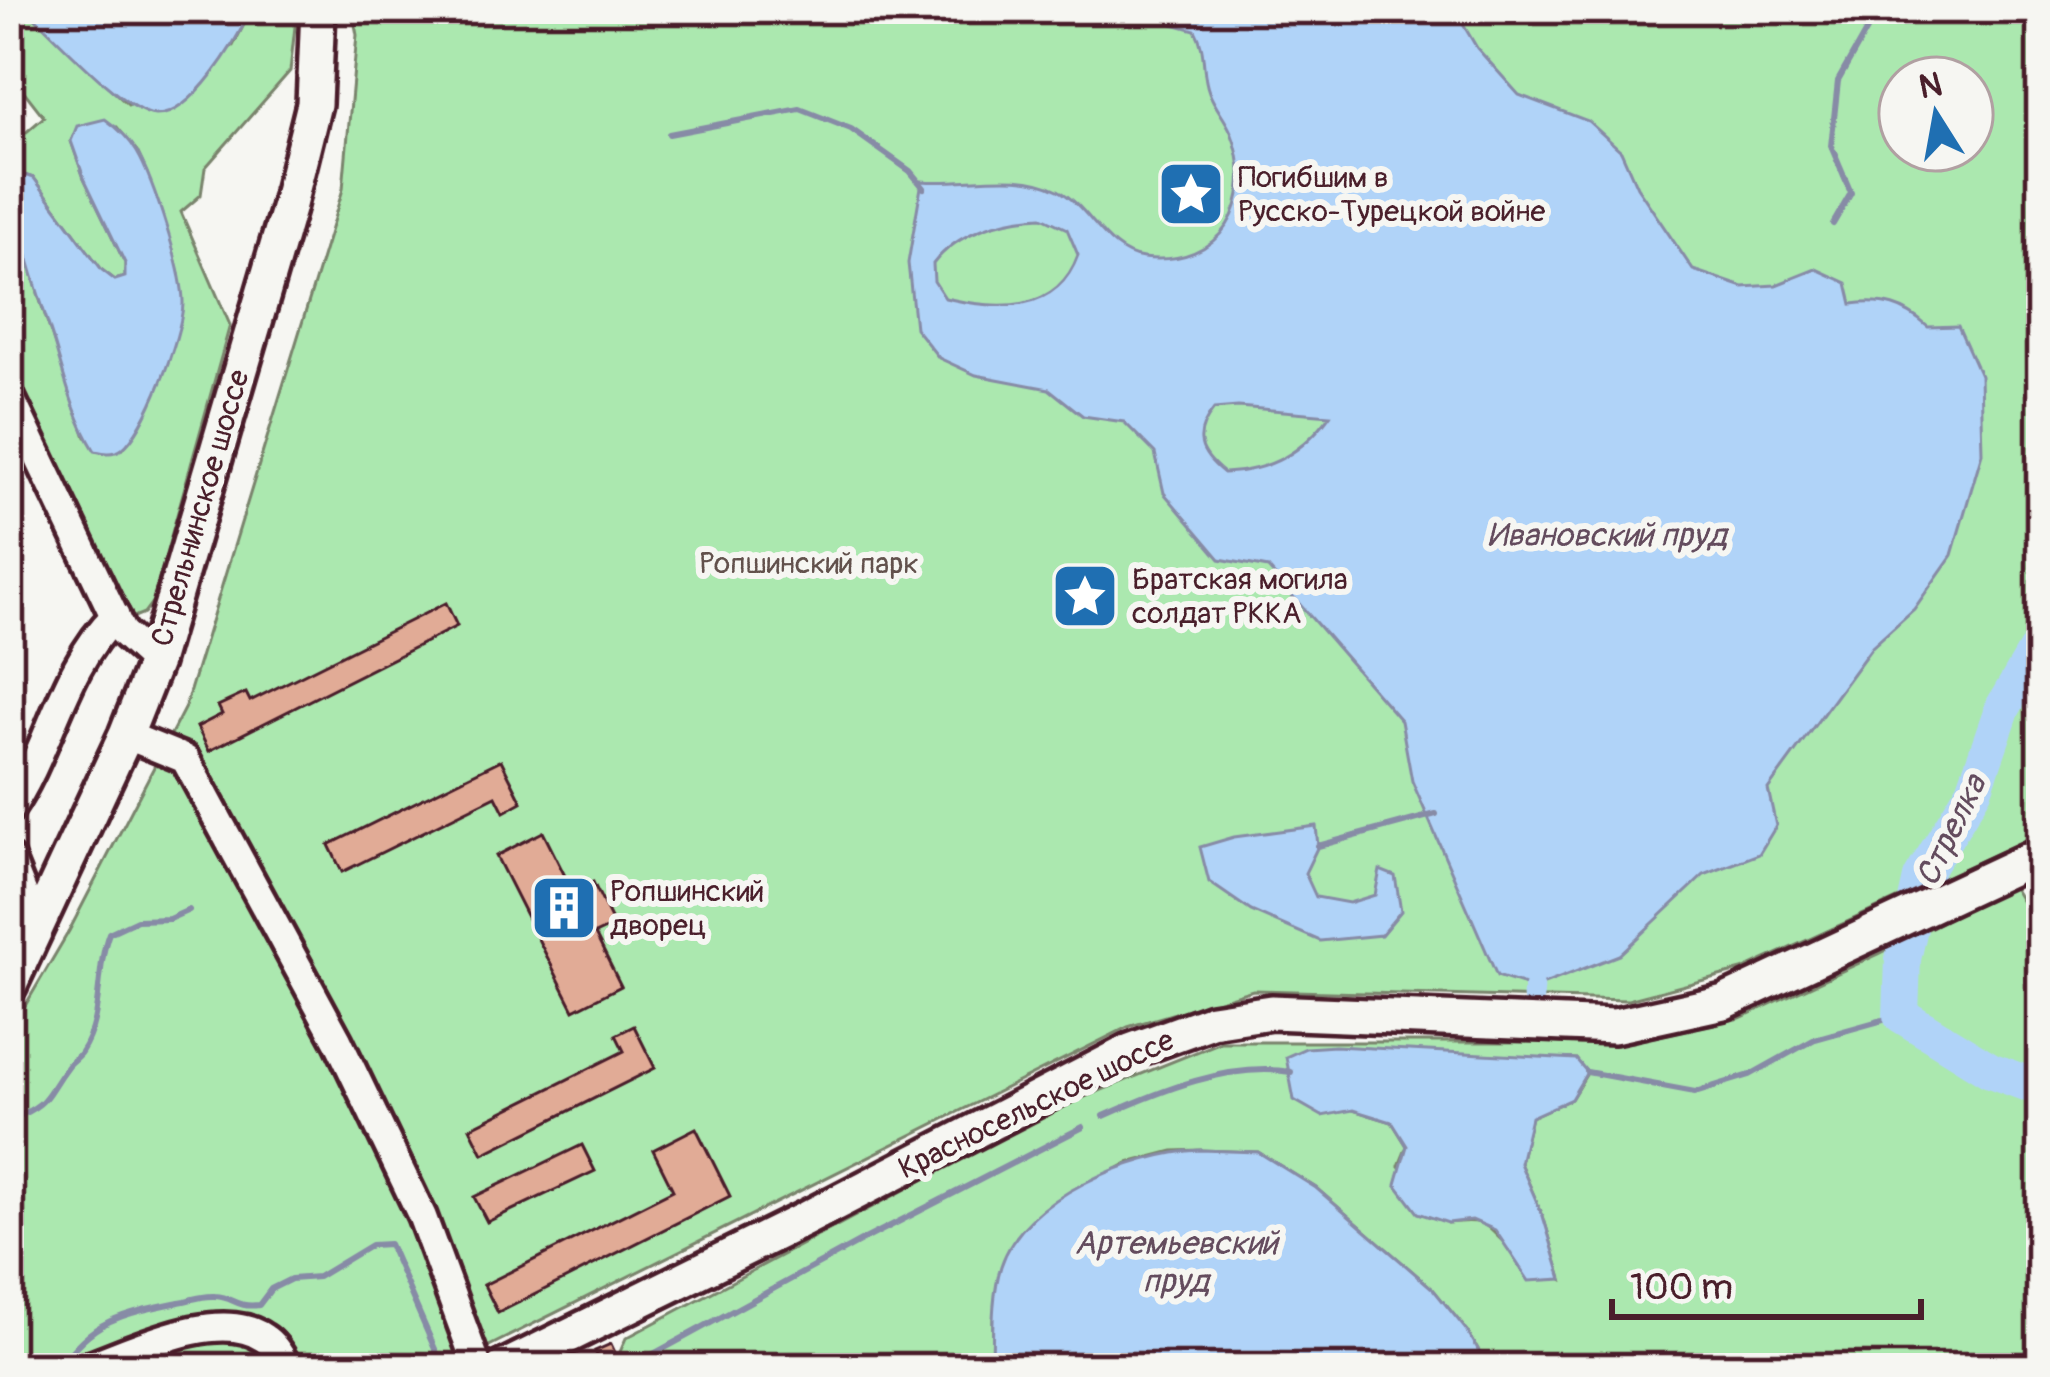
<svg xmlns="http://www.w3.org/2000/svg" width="2050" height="1377" font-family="Pangolin,sans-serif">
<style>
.green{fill:#abe8af;stroke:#7a846d;stroke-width:3;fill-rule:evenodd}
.water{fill:#b0d3f8;stroke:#878ba6;stroke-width:3;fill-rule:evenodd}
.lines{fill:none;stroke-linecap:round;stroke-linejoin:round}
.stream{stroke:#878ba6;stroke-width:6}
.canal{stroke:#b0d3f8;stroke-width:21}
.river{stroke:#b0d3f8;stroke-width:36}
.building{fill:#e1ab96;stroke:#4a1f2b;stroke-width:3}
.minor-casing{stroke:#4a1f2b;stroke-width:36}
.major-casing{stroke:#4a1f2b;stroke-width:42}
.minor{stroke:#f6f6f2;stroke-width:27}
.major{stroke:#f6f6f2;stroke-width:33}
.labels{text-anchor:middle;stroke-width:12;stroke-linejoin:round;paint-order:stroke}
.poi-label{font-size:30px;fill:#4a1f2b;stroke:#f6f6f2;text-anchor:start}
.street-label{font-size:30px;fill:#4a1f2b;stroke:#f6f6f2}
.park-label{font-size:30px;fill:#62514c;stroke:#f6f6f2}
.water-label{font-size:33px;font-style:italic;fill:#644c5e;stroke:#f6f6f2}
</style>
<rect width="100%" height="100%" fill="#f6f6f2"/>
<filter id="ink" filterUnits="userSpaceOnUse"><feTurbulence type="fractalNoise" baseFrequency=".00833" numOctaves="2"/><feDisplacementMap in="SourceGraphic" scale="24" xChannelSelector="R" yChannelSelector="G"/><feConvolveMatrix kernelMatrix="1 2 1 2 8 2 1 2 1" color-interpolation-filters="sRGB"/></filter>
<g filter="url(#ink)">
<g class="green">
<path d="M9 9H26L128 105 233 46 252 9H297L290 71 205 168 201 195 181 212 230 325 153 601 144 613 134 617 124 612 9 372V147L44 117 9 72ZM117 127 137 151 147 173 179 274 163 376 123 449 86 437 40 300 13 203V172L34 178 102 270 115 280 125 277V263L84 178 71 141Z"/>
<path d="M352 9H2041V663L2025 681 2041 723V833L1742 970 1628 1000 1253 990 1128 1027 445 1368H9V1033L69 931 185 707 343 189 357 35ZM1900 78H1972V150H1900Z"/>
<path d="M2012 886 2041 933V1368H1489L1468 1332 1433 1289 1316 1188 1258 1152 1200 1150 1173 1151 1128 1163 1054 1202 1023 1229 993 1318 992 1368H572L602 1366 617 1359 626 1338 1062 1106 1221 1042H1631L1740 1018 1879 954ZM1531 1058 1576 1059 1587 1073 1571 1099 1531 1117 1520 1163 1543 1216 1562 1279C1545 1269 1524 1260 1509 1247 1483 1224 1488 1218 1448 1223L1399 1166 1407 1146 1392 1122 1353 1110Z"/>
</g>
<g class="water">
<path d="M26 9H252C237 39 193 117 155 115 125 113 51 32 26 9Z"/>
<path d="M1163 9H1454L1477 48 1519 95 1588 121 1621 151 1637 187 1693 270 1743 287 1776 285 1816 269 1847 283 1852 304C1883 300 1904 305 1928 327L1958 326 1980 375 1982 453 1952 555 1914 609 1872 647 1768 789 1776 826 1759 854 1704 875 1619 955 1534 988 1497 976 1412 781 1401 721 1268 568 1220 559 1164 493 1155 453 1124 422 1083 416 1049 389 976 375 939 358 915 328 908 263 922 181C965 185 1019 169 1058 190 1090 207 1106 253 1143 258 1222 268 1259 202 1231 132 1225 118 1214 106 1209 92 1201 72 1207 51 1195 30L1173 24ZM1042 217 1067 229 1078 255C1057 314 998 310 945 298L934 281 933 264C957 232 1003 219 1042 217ZM1238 407 1330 415C1303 452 1271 471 1224 473 1199 453 1192 436 1214 409Z"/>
<path d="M105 119C118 128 129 138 137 152 153 179 184 274 183 304 182 335 146 431 122 449 113 455 104 453 95 451 73 416 64 375 52 336 35 283 14 226 13 171L34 178 102 270 115 280 125 277V263L84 178 71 141 77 126Z"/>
<polygon points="1316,826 1318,846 1305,873 1316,897 1349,903 1375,895 1380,870 1395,876 1401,911 1381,935 1320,941 1251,911 1209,882 1200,847 1234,837"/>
<polygon points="1335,1046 1576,1059 1587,1072 1571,1099 1531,1117 1520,1163 1543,1216 1562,1279 1529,1281 1495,1230 1472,1220 1448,1223 1418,1213 1396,1184 1407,1146 1392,1122 1353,1110 1322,1116 1294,1100 1286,1057 1306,1048"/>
<path d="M1200 1150 1258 1152 1316 1188 1433 1289 1468 1332 1489 1368H992C993 1335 991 1298 1001 1266 1023 1197 1134 1153 1200 1150Z"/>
</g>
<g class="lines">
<g class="stream">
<polyline points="669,134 800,109 851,129 910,171 924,188"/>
<polyline points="1833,224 1851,193 1831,146 1838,81 1867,30 1870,9"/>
<polyline points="1318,846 1436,814"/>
<polyline points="1587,1072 1695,1092 1750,1075 1815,1039 1901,1015"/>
<path d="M1104 1116C1160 1091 1229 1062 1291 1072"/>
<path d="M9 1121C53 1101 42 1099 68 1065 72 1060 78 1057 81 1052 104 1018 95 970 109 933L137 920 169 919 189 910"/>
<polyline points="27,1364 45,1368"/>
<path d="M47 1368 60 1367C91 1319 126 1313 179 1302 191 1300 202 1295 215 1296 235 1297 235 1308 259 1305L271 1289 291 1279 318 1277 371 1245 389 1244 438 1356"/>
<polyline points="628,1368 861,1241 1083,1127"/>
</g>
<polyline class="canal" points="1533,997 1534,988"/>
<polyline class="river" points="2041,642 2002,709 1974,790 1921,878 1903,959 1901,1015 1990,1070 2041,1089"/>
</g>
<g class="building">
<polygon points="446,603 457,626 209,751 197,727 222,714 218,706 246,693 250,701"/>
<polygon points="501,760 522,802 504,812 496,796 342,872 329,845"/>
<polygon points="543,832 573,892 593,882 614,925 595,934 621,986 574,1010 496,856"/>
<polygon points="634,1026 655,1068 483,1154 470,1128 624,1051 616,1035"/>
<polygon points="696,1128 730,1196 498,1313 484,1285 673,1190 653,1150"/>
<polygon points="582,1145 595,1171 487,1222 474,1197"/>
<polygon points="611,1344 618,1359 602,1366 595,1351"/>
</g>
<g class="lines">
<g class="minor-casing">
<g id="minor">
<polyline points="9,395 122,632 155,662"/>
<polyline points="126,735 185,759 338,1041 422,1216 478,1368"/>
<path d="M9 810C50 750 62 668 115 616"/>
<polyline points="9,858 37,928"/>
<path d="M92 1365C136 1349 221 1307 264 1338 274 1344 282 1358 287 1368"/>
</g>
</g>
<g class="major-casing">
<g id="major">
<polyline points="9,986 126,735 155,662 288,209 314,104 318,9"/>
<polyline points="503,1368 803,1220 1130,1051 1212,1021 1271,1012 1614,1026 1724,1002 2041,854"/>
</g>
</g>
<use href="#minor" class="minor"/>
<use href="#major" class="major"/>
</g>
</g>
<defs>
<g id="sight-square" transform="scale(3.45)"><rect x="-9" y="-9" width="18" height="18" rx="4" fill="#1f6fb2" stroke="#f6f6f2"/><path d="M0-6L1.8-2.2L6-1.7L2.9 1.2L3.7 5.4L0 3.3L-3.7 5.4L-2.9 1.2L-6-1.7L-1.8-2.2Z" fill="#fff"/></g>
<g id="building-square" transform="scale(3.45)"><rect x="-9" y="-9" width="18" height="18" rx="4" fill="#1f6fb2" stroke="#f6f6f2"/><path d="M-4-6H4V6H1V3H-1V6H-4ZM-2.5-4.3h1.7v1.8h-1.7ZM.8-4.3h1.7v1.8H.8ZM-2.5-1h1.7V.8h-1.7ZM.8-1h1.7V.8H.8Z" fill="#fff"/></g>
</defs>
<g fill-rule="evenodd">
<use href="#sight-square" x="1191" y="194"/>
<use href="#sight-square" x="1085" y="596"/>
<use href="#building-square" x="564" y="908"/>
</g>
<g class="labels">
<g class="poi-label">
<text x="1238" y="187">Погибшим в<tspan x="1238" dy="34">Русско-Турецкой войне</tspan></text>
<text x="1132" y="589">Братская могила<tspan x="1132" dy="34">солдат РККА</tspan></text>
<text x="610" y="901">Ропшинский<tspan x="610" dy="34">дворец</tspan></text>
</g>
<g class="street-label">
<text transform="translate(200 508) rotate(-74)" y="10">Стрельнинское шоссе</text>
<text transform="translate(1036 1104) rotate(-26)" y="10">Красносельское шоссе</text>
</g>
<g class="park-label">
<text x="809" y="573">Ропшинский парк</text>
</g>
<g class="water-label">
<text x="1607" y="546">Ивановский пруд</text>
<text transform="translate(1950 830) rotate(-64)" y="12">Стрелка</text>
<text x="1176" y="1254">Артемьевский<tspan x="1176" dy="38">пруд</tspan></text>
</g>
</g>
<rect width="2050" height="1377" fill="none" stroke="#f6f6f2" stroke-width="48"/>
<rect x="24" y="24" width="2002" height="1329" fill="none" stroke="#4a1f2b" stroke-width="4.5" filter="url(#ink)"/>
<g transform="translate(1936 114) rotate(349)"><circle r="57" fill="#f6f6f2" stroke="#b1a0a2" stroke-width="3"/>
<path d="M0-9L21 45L0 30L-21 45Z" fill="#1f6fb2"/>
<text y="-18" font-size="33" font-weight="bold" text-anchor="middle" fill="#4a1f2b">N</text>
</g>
<path d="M1612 1299v18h309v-18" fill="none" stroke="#4a1f2b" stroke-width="6"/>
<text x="1630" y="1299" font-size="36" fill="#4a1f2b" stroke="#f6f6f2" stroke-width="9" paint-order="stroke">100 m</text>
</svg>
